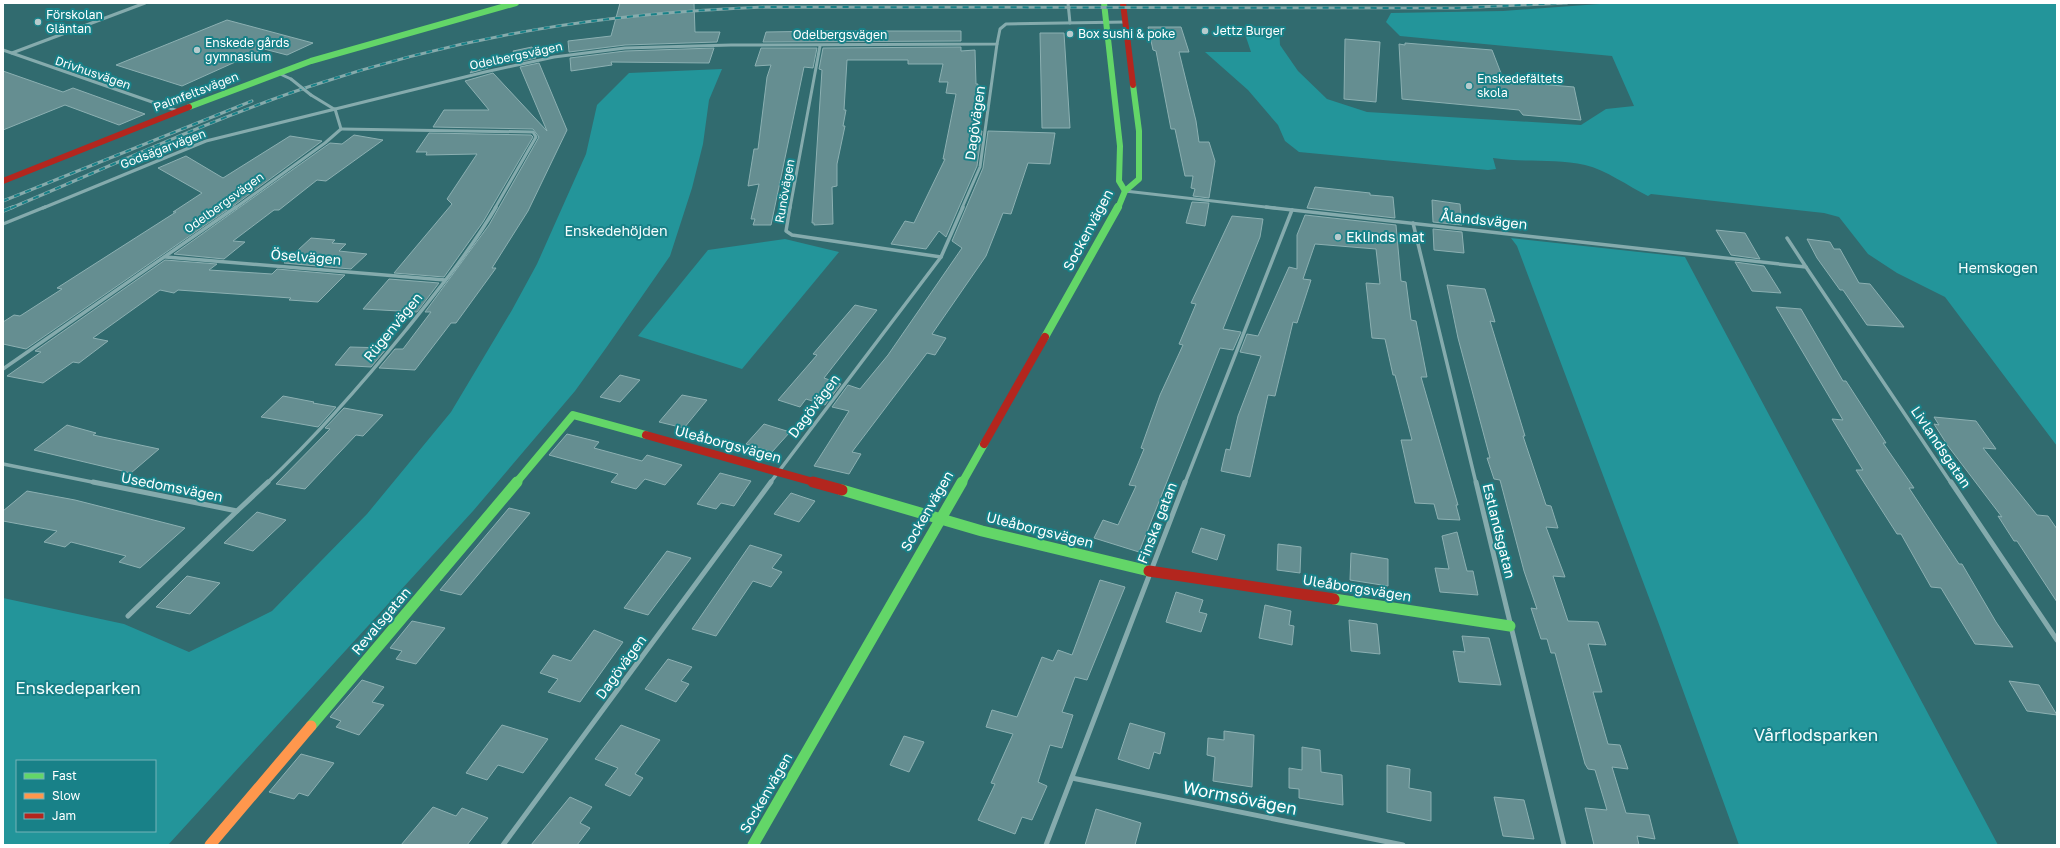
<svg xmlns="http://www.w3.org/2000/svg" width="2060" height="848" font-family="'Golos Text',sans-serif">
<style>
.green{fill:#23959a;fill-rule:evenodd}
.building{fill:#658e91;stroke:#8cb0b2}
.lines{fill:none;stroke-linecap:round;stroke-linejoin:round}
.street-far2{stroke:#85abad;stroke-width:3}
.street-far1{stroke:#85abad;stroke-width:3.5}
.street{stroke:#85abad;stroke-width:5}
.fast-far2{stroke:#63d668;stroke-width:6}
.fast-far1{stroke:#63d668;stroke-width:8}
.fast{stroke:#63d668;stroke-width:11}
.slow{stroke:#ff974d;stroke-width:11}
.jam-far2{stroke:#b3261e;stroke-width:6}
.jam-far1{stroke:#b3261e;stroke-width:8}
.jam{stroke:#b3261e;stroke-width:11}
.rail-far1-casing{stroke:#86abac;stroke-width:3}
.rail-casing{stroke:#86abac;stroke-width:4}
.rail-far1{stroke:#188188;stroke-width:2;stroke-dasharray:6;stroke-linecap:butt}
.rail{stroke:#188188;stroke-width:2.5;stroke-dasharray:8;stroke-linecap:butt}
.street-bridge{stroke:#85abad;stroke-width:3}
.poi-dot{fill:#b7cbcd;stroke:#188188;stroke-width:1.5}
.labels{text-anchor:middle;stroke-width:4;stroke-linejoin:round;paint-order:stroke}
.far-poi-label{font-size:12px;fill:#fff;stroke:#188188;text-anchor:start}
.far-street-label{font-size:12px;fill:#fff;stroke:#188188}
.street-label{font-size:14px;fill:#fff;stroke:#188188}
.park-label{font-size:14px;fill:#f6fefe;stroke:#188188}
.poi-label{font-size:14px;fill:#fff;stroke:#188188;text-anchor:start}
.near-park-label{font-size:17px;fill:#f6fefe;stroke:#188188}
.near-street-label{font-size:17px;fill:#fff;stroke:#188188}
</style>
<rect width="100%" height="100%" fill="#316b6f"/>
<g class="green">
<path d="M1613 3H2057V446L1945 297 1897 273 1868 254 1839 217 1824 213 1651 194 1648 196C1628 186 1606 170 1585 165 1555 158 1524 163 1493 158L1496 169 1488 170 1299 152 1285 141 1278 125 1248 90 1205 52H1251L1243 28 1279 27 1280 45 1298 71 1327 99 1367 112 1581 125 1606 109 1634 106 1612 56 1400 36 1386 22 1391 13 1503 11Z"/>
<path d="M722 69 709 100 703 144 692 188 670 256 606 348 575 391 473 511 168 845H3V598L124 624 189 652 272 611 367 514 451 412 512 310 537 264 586 154 597 105 629 73ZM17 761H155V831H17Z"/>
<polygon points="1511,238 1685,257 1998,845 1739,845 1660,627 1517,246"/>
<polygon points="785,239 839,252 742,369 638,336 708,250"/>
</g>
<g class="building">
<polygon points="620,3 694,3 695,32 720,32 717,42 625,45 569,52 568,41 611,36"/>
<polygon points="227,20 313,43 287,55 264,49 182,86 116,65"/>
<polygon points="1148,27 1181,27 1189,52 1179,52 1196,121 1199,142 1209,142 1215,161 1209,198 1193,196 1195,189 1191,188 1193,176 1185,176 1175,129 1171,129 1156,51 1153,50"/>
<polygon points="829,31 961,31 961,41 763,42 766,32"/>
<polygon points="1040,33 1064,33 1070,128 1042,128"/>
<polygon points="1345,39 1380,42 1376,102 1344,99"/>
<polygon points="1405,43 1492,50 1504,81 1574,87 1581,120 1523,115 1519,110 1402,99 1399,44 1405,45"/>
<polygon points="532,47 536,58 518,62 513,51"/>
<polygon points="961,47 961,51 975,50 976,84 978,84 972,131 982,131 977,166 946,237 939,231 926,249 891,244 905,221 914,223 945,159 943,159 956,94 946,93 948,82 939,82 943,64 908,64 908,60 847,60 844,110 846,110 843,126 845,126 837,164 837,186 832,187 833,224 814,225 814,223 812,223 822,70 819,69 823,48"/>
<polygon points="714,48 709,63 611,62 612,65 571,71 570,58 625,51"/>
<polygon points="761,48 817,48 813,68 804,67 771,225 753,225 755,219 751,219 759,184 748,186 754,149 758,149 767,77 771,65 755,66"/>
<polygon points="480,59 488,68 470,73"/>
<polygon points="539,63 567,130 528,211 492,268 496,268 456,323 451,323 415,370 379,368 395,349 403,349 431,312 425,312 489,225 539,137 533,129 433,127 444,110 489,110 465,81 493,73 547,131 520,67"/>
<polygon points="3,71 63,92 73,88 145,114 119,125 65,105 3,130"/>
<polygon points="988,131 1055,133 1050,164 1028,163 1011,214 1003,213 986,256 932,334 946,338 935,355 927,353 852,452 861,454 849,474 814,466 849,411 832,407 848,385 860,389 888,355 962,248 952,241 983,168"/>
<polygon points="429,133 531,135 533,137 483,222 444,277 394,273 452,204 447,199 477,154 426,155 427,152 416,152"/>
<polygon points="354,135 383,140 326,181 317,180 279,210 274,210 233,241 245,242 224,259 174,254 330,143 342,144"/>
<polygon points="290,136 322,141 236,204 26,349 3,344 3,322 14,315 20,316 62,289 57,288 176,212 173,212 202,193 158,168 186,156 223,178"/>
<polygon points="1315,187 1370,193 1370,195 1393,197 1395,218 1307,208"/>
<polygon points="1432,200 1460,204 1462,225 1433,222"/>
<polygon points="1192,202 1209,203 1205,226 1186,223"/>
<polygon points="1305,215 1396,225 1401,281 1406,282 1411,320 1416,321 1427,377 1421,377 1458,505 1456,505 1460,520 1438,519 1434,504 1415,503 1401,440 1412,440 1395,375 1393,375 1385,339 1372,338 1366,283 1380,284 1376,249 1315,244 1303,279 1311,280 1297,323 1293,322 1275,396 1268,395 1250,477 1221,471 1226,449 1230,450 1238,416 1261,356 1240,352 1247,334 1258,336 1289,267 1297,269 1297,235"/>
<polygon points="1232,216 1263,219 1260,237 1223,329 1241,332 1233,350 1220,348 1139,552 1094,538 1103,520 1118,525 1136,486 1129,485 1144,449 1141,448 1160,395 1183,345 1179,344 1196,304 1191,303"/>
<polygon points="1433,229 1462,232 1464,253 1434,250"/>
<polygon points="1716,230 1745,233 1760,259 1731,255"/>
<polygon points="311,238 335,240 332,243 346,244 339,251 367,254 351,269 284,263"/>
<polygon points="1807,239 1830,242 1834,249 1840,249 1859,283 1870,284 1904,327 1867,325 1843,290 1840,290 1817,258"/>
<polygon points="165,260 217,264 209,270 272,274 277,269 345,275 318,302 289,300 291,298 178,290 174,293 160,290 93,338 108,341 79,363 73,362 43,383 7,376 41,352 35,351"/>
<polygon points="1735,262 1764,266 1781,293 1752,291"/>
<polygon points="389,279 439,283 417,312 363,309"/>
<polygon points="1447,285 1485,289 1495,322 1490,321 1525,436 1523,436 1546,505 1551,506 1558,528 1546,527 1565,577 1553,576 1568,621 1598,622 1606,645 1588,644 1602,692 1593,692 1608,744 1620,745 1628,769 1612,767 1626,813 1649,815 1655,839 1637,836 1639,845 1594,845 1585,808 1607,810 1595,770 1588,769 1585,764 1555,653 1551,653 1547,639 1541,639 1531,608 1537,609 1524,571 1500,480 1494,479 1487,458 1490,458 1458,338"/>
<polygon points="855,305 877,310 824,378 841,384 825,405 806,399 800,407 778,400 817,355 813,354"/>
<polygon points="1776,307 1801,309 1843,381 1846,381 1886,443 1883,443 1914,488 1909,488 1959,564 1962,564 1996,622 2013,647 1975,644 1941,588 1931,587 1901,534 1897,534 1856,470 1863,470 1832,419 1843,420"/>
<polygon points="350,347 387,348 371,367 335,365"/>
<polygon points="620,375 640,380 620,402 600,397"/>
<polygon points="682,395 707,400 684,428 659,422"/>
<polygon points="283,396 314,402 313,403 336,407 318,427 261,417"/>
<polygon points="344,408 383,415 363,436 356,435 305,489 276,484 330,429 325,428"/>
<polygon points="1934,417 1976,421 1996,449 1983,448 2037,515 2048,516 2057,529 2057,602 2017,541 2014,541 1998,516 2002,517 1948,446 1934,424 1939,425"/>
<polygon points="764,424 790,432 772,452 746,444"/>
<polygon points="67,425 96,433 93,435 159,449 131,473 34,450"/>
<polygon points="567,434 599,442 594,448 642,461 647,455 682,465 665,485 645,479 636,489 611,482 618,474 549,455"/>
<polygon points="720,473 751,481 734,506 721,503 716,509 697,504"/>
<polygon points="27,491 75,500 185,528 140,568 119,562 126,556 71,542 65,547 44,542 57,531 3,521 3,511"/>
<polygon points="791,493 815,501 799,522 774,514"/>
<polygon points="509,508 530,513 461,595 440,590"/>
<polygon points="257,512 286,520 253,551 224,543"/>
<polygon points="1201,528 1225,535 1217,560 1192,552"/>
<polygon points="1457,532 1467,571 1473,571 1478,595 1440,592 1435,568 1449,569 1442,536"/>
<polygon points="1278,544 1301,547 1300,573 1277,570"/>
<polygon points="750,545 782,555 772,568 782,572 771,587 753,581 716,636 692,629"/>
<polygon points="667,551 691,558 648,615 624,608"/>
<polygon points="1351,553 1388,559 1388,586 1350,580"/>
<polygon points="187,576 220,583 190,614 156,607"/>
<polygon points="1100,580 1125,587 1087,680 1075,677 1062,712 1073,715 1062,748 1050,745 1038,782 1047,786 1032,820 1022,817 1015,834 978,820 995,784 991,783 1013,734 986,727 992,710 1017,717 1042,657 1053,661 1058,650 1072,655"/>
<polygon points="1176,592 1203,600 1199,612 1207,614 1201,632 1166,622"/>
<polygon points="1265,605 1291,611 1289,625 1294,626 1292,645 1259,638"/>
<polygon points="1349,620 1377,624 1380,654 1351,651"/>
<polygon points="412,621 445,628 416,664 396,659 402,651 390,648"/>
<polygon points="594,630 623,642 580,702 548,692 558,679 540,673 553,655 571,661"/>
<polygon points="1462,636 1489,638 1501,685 1459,682 1453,651 1465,652"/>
<polygon points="668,659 692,667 681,681 689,684 676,702 645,689"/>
<polygon points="362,680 384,687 372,702 384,705 359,735 336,727 341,721 330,717"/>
<polygon points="2009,681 2039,685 2057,715 2027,711"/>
<polygon points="1130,723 1165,733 1160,754 1154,752 1149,769 1118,759"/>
<polygon points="502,725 548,739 523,773 498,765 487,780 466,773"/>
<polygon points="621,725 660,740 635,774 643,778 630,796 605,785 618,768 595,759"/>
<polygon points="1224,731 1254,735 1252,787 1213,781 1215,757 1207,755 1208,738 1224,740"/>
<polygon points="904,736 924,742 909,772 890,765"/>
<polygon points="1302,747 1320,750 1321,772 1342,775 1343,805 1299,798 1299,789 1289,788 1289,768 1302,770"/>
<polygon points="301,754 334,763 308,796 299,793 294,799 269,792"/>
<polygon points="1387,765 1410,769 1409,788 1431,792 1431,821 1387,812"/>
<polygon points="570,797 592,807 580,823 590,828 577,845 531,845"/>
<polygon points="1494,797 1524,800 1534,839 1503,836"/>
<polygon points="433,807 456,816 462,808 488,818 467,845 401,845"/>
<polygon points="1096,809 1141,823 1135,845 1085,845"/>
</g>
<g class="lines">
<g class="street-far2">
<polyline points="1068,3 1070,23"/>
<polyline points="3,50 178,111"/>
<polyline points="12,53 145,3"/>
<polyline points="278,73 291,79"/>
<polyline points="311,95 334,109"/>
<polyline points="341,129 533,132 536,137 495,208"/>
<polyline points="1125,191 1275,208"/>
<polyline points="43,208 206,141 485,72 554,57 625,48 731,45 997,44 1000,29 1006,24 1126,22"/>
<polyline points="235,208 325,143 341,129 335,109"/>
<polyline points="790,208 820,46"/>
<polyline points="962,208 980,167 997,44"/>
</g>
<g class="street-far1">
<polyline points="790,207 786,231 792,235 941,257"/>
<polyline points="1266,207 1806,267 1787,238"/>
<polyline points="1413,223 1476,483"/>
<polyline points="3,224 45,207"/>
<polyline points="166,257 445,280"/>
<polyline points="1806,267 1951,483"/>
<polyline points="3,369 236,207"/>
<polyline points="3,464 97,483"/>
<path d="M267 483C317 435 362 384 406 330 438 290 470 251 496 207"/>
<polyline points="770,483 941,257 963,207"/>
<polyline points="1185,483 1292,210"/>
</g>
<g class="street">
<polyline points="93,482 237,511 128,616"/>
<polyline points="1476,482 1564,845"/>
<polyline points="1951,482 2057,640"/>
<polyline points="237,511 268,482"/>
<polyline points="1072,778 1403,845"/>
<polyline points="503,845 771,482"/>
<polyline points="1046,845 1185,482"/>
</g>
<g class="fast-far2">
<polyline points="1104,3 1120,146 1119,181 1125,191"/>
<polyline points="189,107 311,61 516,3"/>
<polyline points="1118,208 1125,191 1139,179 1139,131 1133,85"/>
</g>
<g class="fast-far1">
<polyline points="1045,337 1118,207"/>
<polyline points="516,483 573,415 646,435"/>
<polyline points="962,483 984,444"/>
</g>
<g class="fast">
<polyline points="842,490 982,531 1149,571"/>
<polyline points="1334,599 1510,626"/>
<polyline points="311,726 517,482"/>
<polyline points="753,845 962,482"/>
</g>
<polyline class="slow" points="210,845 311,726"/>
<g class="jam-far2">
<polyline points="1123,3 1133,85"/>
<polyline points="3,181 189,107"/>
</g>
<g class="jam-far1">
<polyline points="646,435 817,483"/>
<polyline points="984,444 1045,337"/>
</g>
<g class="jam">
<polyline points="813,482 842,490"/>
<polyline points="1149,571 1334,599"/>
</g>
<g class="rail-far1-casing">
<g id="rail-far1">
<polyline points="3,201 252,101"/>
<path d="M11 208C111 166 209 120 311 86 464 35 606 13 766 7L1457 8 1567 3"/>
</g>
</g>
<g class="rail-casing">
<polyline id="rail" points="3,211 13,207"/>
</g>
<use href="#rail-far1" class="rail-far1"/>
<use href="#rail" class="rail"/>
<polyline class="street-bridge" points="291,79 311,95"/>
</g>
<g class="poi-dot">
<circle cx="38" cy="22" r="4"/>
<circle cx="1205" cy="31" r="4"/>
<circle cx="1070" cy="34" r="4"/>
<circle cx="197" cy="50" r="4"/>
<circle cx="1469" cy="86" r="4"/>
<circle cx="1338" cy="237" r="4"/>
</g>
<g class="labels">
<g class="far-poi-label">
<text x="46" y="19">Förskolan<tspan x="46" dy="14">Gläntan</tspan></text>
<text x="1213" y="35">Jettz Burger</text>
<text x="1078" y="38">Box sushi &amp; poke</text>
<text x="205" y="47">Enskede gårds<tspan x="205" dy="14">gymnasium</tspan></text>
<text x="1477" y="83">Enskedefältets<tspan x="1477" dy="14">skola</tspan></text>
</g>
<g class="far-street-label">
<text x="840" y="39">Odelbergsvägen</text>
<text transform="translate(516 56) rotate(-12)" y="4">Odelbergsvägen</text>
<text transform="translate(93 73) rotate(19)" y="4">Drivhusvägen</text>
<text transform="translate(196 92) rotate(-21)" y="4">Palmfeltsvägen</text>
<text transform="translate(163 149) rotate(-21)" y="4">Godsägarvägen</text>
<text transform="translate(785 191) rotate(-80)" y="4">Runövägen</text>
<text transform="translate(224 203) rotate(-36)" y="4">Odelbergsvägen</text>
</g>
<g class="street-label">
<text transform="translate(975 123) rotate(-82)" y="5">Dagövägen</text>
<text transform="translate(1484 220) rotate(6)" y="5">Ålandsvägen</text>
<text transform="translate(1088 230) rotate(-62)" y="5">Sockenvägen</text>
<text transform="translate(306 257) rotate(5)" y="5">Öselvägen</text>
<text transform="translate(393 327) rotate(-51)" y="5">Rügenvägen</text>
<text transform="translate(814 406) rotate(-53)" y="5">Dagövägen</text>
<text transform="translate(728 444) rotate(15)" y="5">Uleåborgsvägen</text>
<text transform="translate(1941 447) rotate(56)" y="5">Livlandsgatan</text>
<text transform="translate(172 487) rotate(11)" y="5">Usedomsvägen</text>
<text transform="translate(927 511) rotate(-60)" y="5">Sockenvägen</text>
<text transform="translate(1157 523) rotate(-69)" y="5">Finska gatan</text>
<text transform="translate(1040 530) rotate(14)" y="5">Uleåborgsvägen</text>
<text transform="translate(1499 531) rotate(76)" y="5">Estlandsgatan</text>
<text transform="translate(1357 588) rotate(9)" y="5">Uleåborgsvägen</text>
<text transform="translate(381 621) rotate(-50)" y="5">Revalsgatan</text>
<text transform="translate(621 667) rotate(-54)" y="5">Dagövägen</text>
<text transform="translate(766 793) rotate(-60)" y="5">Sockenvägen</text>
</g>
<g class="park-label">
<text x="616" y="236">Enskedehöjden</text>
<text x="1998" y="273">Hemskogen</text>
</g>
<g class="poi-label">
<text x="1346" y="242">Eklinds mat</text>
</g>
<g class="near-park-label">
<text x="78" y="694">Enskedeparken</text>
<text x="1816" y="741">Vårflodsparken</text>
</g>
<g class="near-street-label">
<text transform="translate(1240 798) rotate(11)" y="6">Wormsövägen</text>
</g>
</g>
<rect width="2060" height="848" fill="none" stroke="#ffffff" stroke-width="8"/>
<rect x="16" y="760" width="140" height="72" fill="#188188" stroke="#74b3b8"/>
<rect x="24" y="773" width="20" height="6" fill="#63d668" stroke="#74b3b8"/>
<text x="52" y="780" font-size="12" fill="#ffffff">Fast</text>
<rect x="24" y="793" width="20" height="6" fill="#ff974d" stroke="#74b3b8"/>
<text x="52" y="800" font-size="12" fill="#ffffff">Slow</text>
<rect x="24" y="813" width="20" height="6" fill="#b3261e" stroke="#74b3b8"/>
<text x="52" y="820" font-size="12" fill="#ffffff">Jam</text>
</svg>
